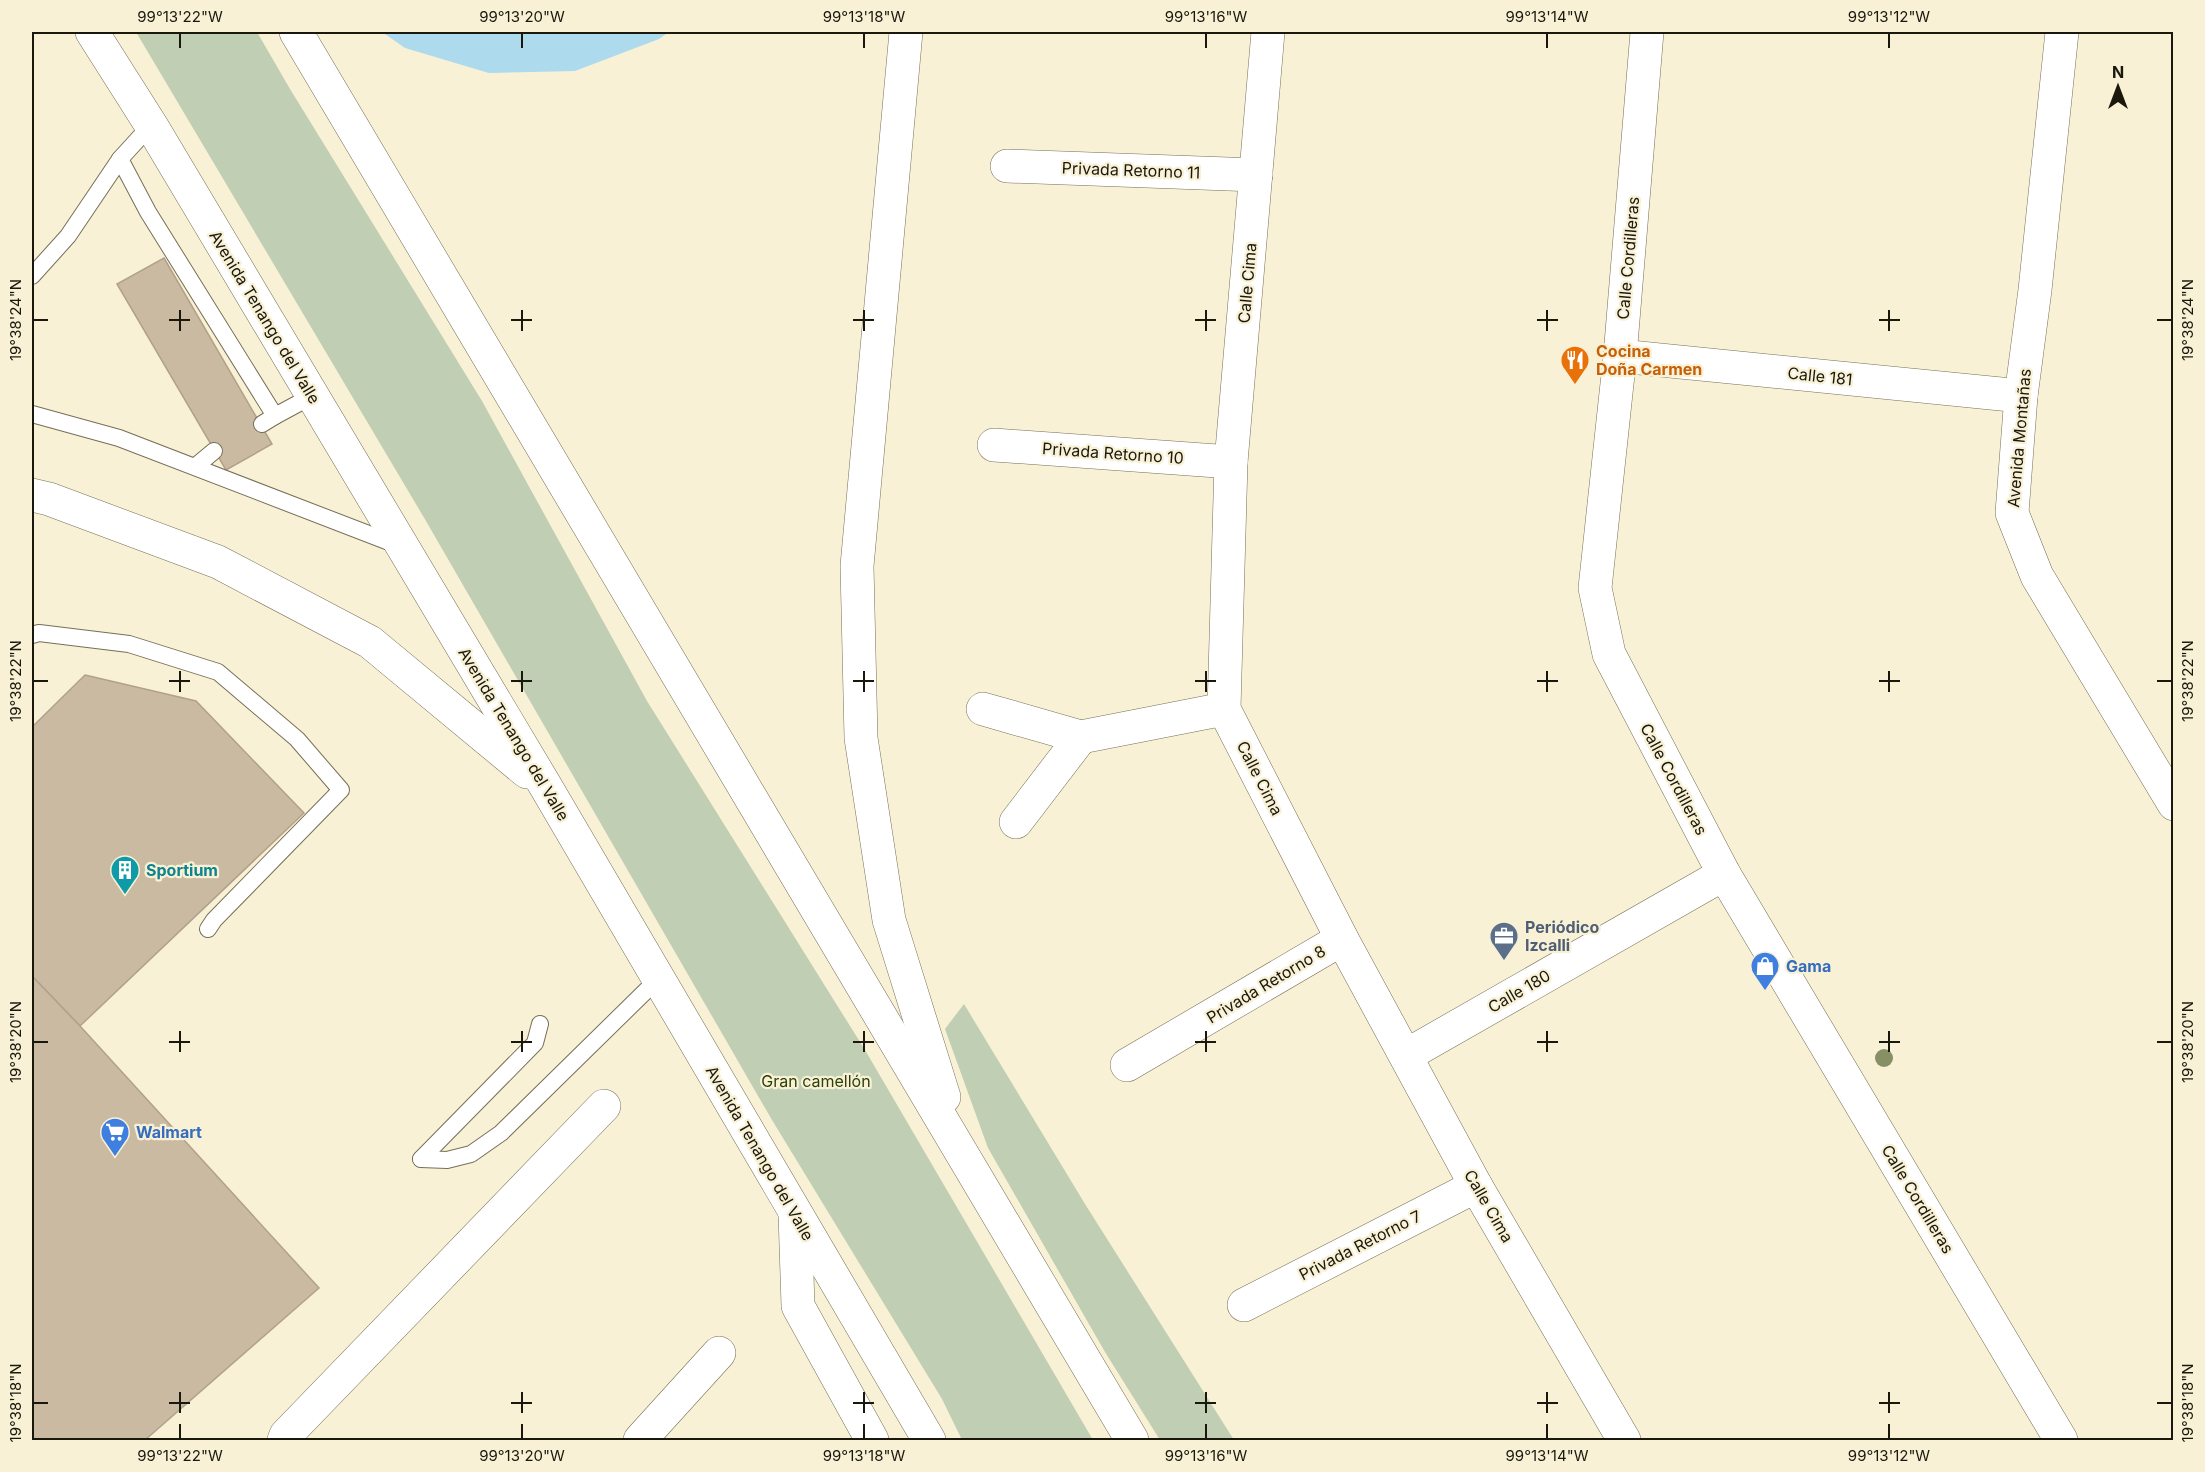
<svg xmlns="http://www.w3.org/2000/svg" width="2205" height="1472" font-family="Inter,sans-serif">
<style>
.green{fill:#c0ceb3}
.water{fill:#addaec}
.building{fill:#cabaa2;stroke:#b2a18a;stroke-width:1.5}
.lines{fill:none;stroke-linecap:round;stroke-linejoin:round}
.lane-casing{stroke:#766f57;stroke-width:18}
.street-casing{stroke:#766f57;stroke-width:34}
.secondary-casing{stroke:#766f57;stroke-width:34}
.lane{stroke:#fff;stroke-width:16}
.street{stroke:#fff;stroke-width:33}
.secondary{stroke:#fff;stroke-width:33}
.tree{fill:#879065}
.ticks{fill:none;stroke:#1a170d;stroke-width:2}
.labels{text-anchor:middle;stroke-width:4.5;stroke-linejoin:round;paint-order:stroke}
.street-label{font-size:16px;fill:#1a170d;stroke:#f8f1d5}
.food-label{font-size:16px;font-weight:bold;fill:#c56008;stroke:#f8f1d5;text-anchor:start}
.culture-label{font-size:16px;font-weight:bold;fill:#0d838f;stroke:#f8f1d5;text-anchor:start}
.service-label{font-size:16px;font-weight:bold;fill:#4e5e75;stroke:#f8f1d5;text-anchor:start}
.shop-label{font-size:16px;font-weight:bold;fill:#366cbe;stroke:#f8f1d5;text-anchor:start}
.park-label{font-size:16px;fill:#2b4109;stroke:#f8f1d5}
.neatline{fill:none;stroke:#1a170d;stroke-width:2}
.ticks-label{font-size:15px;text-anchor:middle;fill:#1a170d}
</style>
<rect width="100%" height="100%" fill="#f8f1d5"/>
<g class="green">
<polygon points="136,32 257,32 290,89 482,401 647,701 865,1050 1093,1440 962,1440 942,1399 772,1120 426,521"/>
<polygon points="964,1004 1085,1204 1234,1440 1160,1440 1105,1352 988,1148 945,1029"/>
</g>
<polygon class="water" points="382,32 669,32 659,39 575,71 489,73 405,48"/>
<g class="building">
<polygon points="164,258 272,444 226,470 117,284"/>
<polygon points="85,675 196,701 304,813 80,1026 32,976 32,727"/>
<polygon points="32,976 80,1026 319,1288 145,1440 32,1440"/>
</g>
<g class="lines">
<g class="lane-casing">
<g id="lane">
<polyline points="151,125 120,159 148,212 275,416 262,424"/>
<polyline points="32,276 68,236 120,159"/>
<polyline points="32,414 119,438 397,545"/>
<polyline points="275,416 312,396"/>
<polyline points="196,466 214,451"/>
<polyline points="32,635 39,633 129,644 218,672 297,739 341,790 214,920 208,929"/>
<polyline points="421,1159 447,1160 471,1154 501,1133 658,979"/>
<polyline points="421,1159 535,1043 540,1024"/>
</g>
</g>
<g class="street-casing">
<g id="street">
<polyline points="1268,32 1231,462 1224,709 1342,939 1476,1186 1624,1440"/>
<polyline points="1647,32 1620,356 1595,588 1609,654 1724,874 2061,1440"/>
<polyline points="1007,166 1256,175"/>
<polyline points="1620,356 2021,396"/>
<polyline points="994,445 1231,462"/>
<polyline points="983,709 1081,737 1224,709"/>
<polyline points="1016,822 1081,737"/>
<polyline points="1407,1055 1724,874"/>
<polyline points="1127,1065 1342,939"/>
<polyline points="795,1214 798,1306 872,1440"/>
<polyline points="1244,1305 1476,1186"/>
<polyline points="284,1440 286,1435 604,1106"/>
<polyline points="640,1440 719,1353"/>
</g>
</g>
<g class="secondary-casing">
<g id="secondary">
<polyline points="92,32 151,125 546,787 929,1440"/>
<polyline points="296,32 1132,1440"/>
<polyline points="906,32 857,566 861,738 889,920 944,1097"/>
<polyline points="2062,32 2035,290 2021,396 2012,513 2037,576 2174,804"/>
<polyline points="32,495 49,499 218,562 370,642 527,772"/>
</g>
</g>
<use href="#lane" class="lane"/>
<use href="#street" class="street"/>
<use href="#secondary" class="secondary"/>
</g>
<circle class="tree" cx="1884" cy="1058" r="9"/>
<path class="ticks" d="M180 33V48M522 33V48M864 33V48M1206 33V48M1547 33V48M1889 33V48M180 310V331M522 310V331M864 310V331M1206 310V331M1547 310V331M1889 310V331M33 320H48M169 320H190M511 320H532M853 320H874M1195 320H1216M1537 320H1558M1879 320H1900M2157 320H2172M180 671V692M522 671V692M864 671V692M1206 671V692M1547 671V692M1889 671V692M33 681H48M169 681H190M511 681H532M853 681H874M1195 681H1216M1537 681H1558M1879 681H1900M2157 681H2172M180 1031V1052M522 1031V1052M864 1031V1052M1206 1031V1052M1547 1031V1052M1889 1031V1052M33 1042H48M169 1042H190M511 1042H532M853 1042H874M1195 1042H1216M1537 1042H1558M1879 1042H1900M2157 1042H2172M180 1392V1413M522 1392V1413M864 1392V1413M1206 1392V1413M1547 1392V1413M1889 1392V1413M33 1403H48M169 1403H190M511 1403H532M853 1403H874M1195 1403H1216M1537 1403H1558M1879 1403H1900M2157 1403H2172M180 1424V1439M522 1424V1439M864 1424V1439M1206 1424V1439M1547 1424V1439M1889 1424V1439"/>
<defs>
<g id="restaurant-pin" transform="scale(1.5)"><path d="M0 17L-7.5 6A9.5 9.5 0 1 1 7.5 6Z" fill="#e8710a" stroke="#f8f1d5"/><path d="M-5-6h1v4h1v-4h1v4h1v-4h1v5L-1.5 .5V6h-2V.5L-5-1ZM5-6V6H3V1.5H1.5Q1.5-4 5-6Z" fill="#fff"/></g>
<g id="building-pin" transform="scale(1.5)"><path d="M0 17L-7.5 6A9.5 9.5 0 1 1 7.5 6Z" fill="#0f9aa8" stroke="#f8f1d5"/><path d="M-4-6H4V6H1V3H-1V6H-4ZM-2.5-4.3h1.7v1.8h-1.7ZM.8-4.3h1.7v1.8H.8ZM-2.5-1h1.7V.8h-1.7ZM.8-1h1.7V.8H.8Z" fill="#fff"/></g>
<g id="office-pin" transform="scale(1.5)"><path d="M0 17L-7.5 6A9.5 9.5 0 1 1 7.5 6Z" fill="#5c6f8a" stroke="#f8f1d5"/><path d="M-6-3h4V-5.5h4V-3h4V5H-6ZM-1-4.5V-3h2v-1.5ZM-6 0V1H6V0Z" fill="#fff"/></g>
<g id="shop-pin" transform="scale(1.5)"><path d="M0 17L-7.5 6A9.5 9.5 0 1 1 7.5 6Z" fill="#3f7fe0" stroke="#f8f1d5"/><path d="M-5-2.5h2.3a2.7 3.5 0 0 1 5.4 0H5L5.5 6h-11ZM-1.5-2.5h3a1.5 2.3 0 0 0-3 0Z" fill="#fff"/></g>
<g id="supermarket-pin" transform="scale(1.5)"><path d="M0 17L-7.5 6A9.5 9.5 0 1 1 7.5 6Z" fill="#3f7fe0" stroke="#f8f1d5"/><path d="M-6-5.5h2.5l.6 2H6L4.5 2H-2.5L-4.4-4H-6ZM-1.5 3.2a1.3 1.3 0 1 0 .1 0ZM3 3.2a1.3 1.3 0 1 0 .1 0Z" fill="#fff"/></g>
</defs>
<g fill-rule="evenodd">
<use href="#restaurant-pin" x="1575" y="360"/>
<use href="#building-pin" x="125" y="870"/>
<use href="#office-pin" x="1504" y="936"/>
<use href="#shop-pin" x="1765" y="966"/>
<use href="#supermarket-pin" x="115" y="1132"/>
</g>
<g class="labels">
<g class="street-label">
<text transform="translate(1131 170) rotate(2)" y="6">Privada Retorno 11</text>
<text transform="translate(1628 258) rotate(-85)" y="6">Calle Cordilleras</text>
<text transform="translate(1247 283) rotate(-85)" y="6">Calle Cima</text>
<text transform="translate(265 317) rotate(59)" y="6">Avenida Tenango del Valle</text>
<text transform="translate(1820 376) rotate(6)" y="6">Calle 181</text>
<text transform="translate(2019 438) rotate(-85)" y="6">Avenida Montañas</text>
<text transform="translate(1113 453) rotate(4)" y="6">Privada Retorno 10</text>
<text transform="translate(514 734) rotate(59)" y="6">Avenida Tenango del Valle</text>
<text transform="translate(1260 778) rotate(63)" y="6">Calle Cima</text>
<text transform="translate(1674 779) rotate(62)" y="6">Calle Cordilleras</text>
<text transform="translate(1266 984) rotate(-31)" y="6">Privada Retorno 8</text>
<text transform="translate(1519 991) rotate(-30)" y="6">Calle 180</text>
<text transform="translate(760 1153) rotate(60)" y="6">Avenida Tenango del Valle</text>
<text transform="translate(1918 1199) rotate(59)" y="6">Calle Cordilleras</text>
<text transform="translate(1489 1206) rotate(60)" y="6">Calle Cima</text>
<text transform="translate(1360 1245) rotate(-27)" y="6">Privada Retorno 7</text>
</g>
<g class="food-label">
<text x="1596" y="357">Cocina<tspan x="1596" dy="18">Doña Carmen</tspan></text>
</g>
<g class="culture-label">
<text x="146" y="876">Sportium</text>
</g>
<g class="service-label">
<text x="1525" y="933">Periódico<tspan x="1525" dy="18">Izcalli</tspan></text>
</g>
<g class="shop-label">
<text x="1786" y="972">Gama</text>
<text x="136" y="1138">Walmart</text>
</g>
<g class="park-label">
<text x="816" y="1087">Gran camellón</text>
</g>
</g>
<rect width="2205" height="1472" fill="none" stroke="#f8f1d5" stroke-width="66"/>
<g transform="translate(2118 87)" stroke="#f8f1d5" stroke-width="4.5" paint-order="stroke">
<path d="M0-4.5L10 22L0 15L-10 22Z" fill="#1a170d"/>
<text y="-9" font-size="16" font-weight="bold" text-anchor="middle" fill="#1a170d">N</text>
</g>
<rect x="33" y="33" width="2139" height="1406" class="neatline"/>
<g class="ticks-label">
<text x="180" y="22">99°13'22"W</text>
<text x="522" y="22">99°13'20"W</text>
<text x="864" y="22">99°13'18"W</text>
<text x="1206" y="22">99°13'16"W</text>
<text x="1547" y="22">99°13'14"W</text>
<text x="1889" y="22">99°13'12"W</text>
<text transform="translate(16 320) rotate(-90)" y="5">19°38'24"N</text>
<text transform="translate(2188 320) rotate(-90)" y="5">19°38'24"N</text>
<text transform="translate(16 681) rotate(-90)" y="5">19°38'22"N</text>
<text transform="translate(2188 681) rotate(-90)" y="5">19°38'22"N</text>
<text transform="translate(16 1042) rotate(-90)" y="5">19°38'20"N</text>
<text transform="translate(2188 1042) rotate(-90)" y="5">19°38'20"N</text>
<text transform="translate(16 1403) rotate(-90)" y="5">19°38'18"N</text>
<text transform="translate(2188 1403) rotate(-90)" y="5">19°38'18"N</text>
<text x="180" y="1461">99°13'22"W</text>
<text x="522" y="1461">99°13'20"W</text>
<text x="864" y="1461">99°13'18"W</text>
<text x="1206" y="1461">99°13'16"W</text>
<text x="1547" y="1461">99°13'14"W</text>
<text x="1889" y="1461">99°13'12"W</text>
</g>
</svg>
